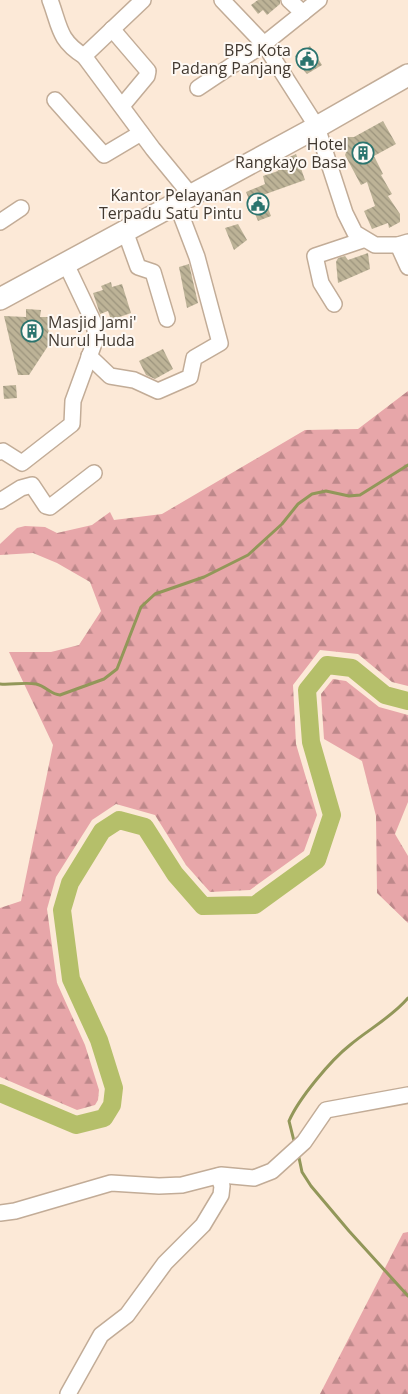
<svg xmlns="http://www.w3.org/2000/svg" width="408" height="1394" font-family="'Open Sans',sans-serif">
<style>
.forest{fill:url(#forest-firs)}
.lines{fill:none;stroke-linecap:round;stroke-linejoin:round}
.stream{stroke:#929759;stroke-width:3}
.river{stroke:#b5bf6a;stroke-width:18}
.building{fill:url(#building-back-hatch)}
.minor-casing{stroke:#c2ac97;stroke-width:18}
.highway-casing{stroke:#c2ac97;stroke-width:24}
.minor{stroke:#fff;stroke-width:15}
.highway{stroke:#fff;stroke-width:21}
.labels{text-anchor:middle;stroke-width:4;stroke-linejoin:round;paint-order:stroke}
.poi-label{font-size:16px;fill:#423930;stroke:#fef9f4;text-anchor:end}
</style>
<defs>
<pattern id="forest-firs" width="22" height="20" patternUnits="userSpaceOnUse" patternTransform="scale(1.25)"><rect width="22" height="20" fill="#e7a6a9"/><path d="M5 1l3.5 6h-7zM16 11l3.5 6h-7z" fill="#bd888a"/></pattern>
<pattern id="building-back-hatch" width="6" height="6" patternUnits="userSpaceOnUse" patternTransform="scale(1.25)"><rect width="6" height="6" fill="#bdb397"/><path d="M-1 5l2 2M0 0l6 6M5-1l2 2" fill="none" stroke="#9b937c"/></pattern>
</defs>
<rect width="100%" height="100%" fill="#fce9d7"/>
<g class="forest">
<polygon points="408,391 408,686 392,682 358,654 320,650 293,685 296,744 317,815 304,851 250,890 210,892 186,865 155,815 116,804 92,820 56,877 47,909 57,983 85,1045 99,1090 98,1100 95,1105 77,1110 0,1077 0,908 21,901 53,745 9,652 51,652 79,645 101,611 90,582 57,563 33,553 0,555 0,544 17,528 25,526 45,527 57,533 92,525 110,512 114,520 162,514 305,430 358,429"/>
<polygon points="333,679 346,681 379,707 408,715 408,802 395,834 408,856 408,923 377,893 376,816 362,761 324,739 321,694"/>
<polygon points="408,1232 408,1394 320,1394 403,1233"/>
</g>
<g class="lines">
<g class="stream">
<path d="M0 684C12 685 24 682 36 684 46 686 51 695 60 695L104 679 117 669 141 607 155 594 204 577 248 555 282 524 298 504 312 494 326 491 349 496 360 495 408 465"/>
<path d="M295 1145 289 1121C299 1098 331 1060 350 1045 369 1029 392 1017 408 998"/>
<polyline points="298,1153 302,1172 311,1186 349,1231 408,1296"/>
</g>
<polyline class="river" points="0,1093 76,1125 104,1118 112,1105 114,1088 99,1040 71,979 62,910 70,883 102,831 119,820 145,827 175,874 203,906 255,905 317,860 332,815 311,742 307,690 327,665 352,668 385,695 408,701"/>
</g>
<g class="building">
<polygon points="258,0 280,0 280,4 267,15 263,10 258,14 251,5"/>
<polygon points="310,46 322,65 307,74 297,63 299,62 295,56"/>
<polygon points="383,121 396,144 374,156 383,174 381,175 392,194 388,196 400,214 400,222 389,228 388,223 372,229 364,211 375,206 367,182 361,185 345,155 347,150 342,142 346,137 354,137"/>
<polygon points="296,154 305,180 263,195 271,216 258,221 246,192 265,184 263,176 278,171 275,164"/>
<polygon points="238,224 247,240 234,250 225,228"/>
<polygon points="368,253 370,269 338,283 336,262 338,258 345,256 348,260"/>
<polygon points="189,264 198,303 187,308 179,267"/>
<polygon points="111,282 112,287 122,284 131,313 111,320 108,311 100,314 93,293 103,290 101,286"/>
<polygon points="26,309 41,310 40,317 49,317 48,346 29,375 18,375 4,316 26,317"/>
<polygon points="163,349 173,369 155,379 146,375 139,361"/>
<polygon points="16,385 17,398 4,399 3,386"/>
</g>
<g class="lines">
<g class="minor-casing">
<g id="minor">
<path d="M50 0C60 26 58 40 84 56"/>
<polyline points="143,0 84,56 153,149 190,194"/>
<polyline points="222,0 264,44 317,127 345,213 355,233 375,245 398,245 408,242"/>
<polyline points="289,0 303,13"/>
<polyline points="112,29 148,71 147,76 122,106"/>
<polyline points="198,88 264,44 319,0"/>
<polyline points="55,100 104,155 141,133"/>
<polyline points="0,222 21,208"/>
<polyline points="125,231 138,267 153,272 167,319"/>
<polyline points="398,245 408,267"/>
<polyline points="334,304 321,283 315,256 363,240"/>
<polyline points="89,356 110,376 134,380 158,391 190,377 194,358 220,343 197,257 176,202"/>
<polyline points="0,452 3,451 22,463 72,424 73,401 96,338 94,323 66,264"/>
<polyline points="0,501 21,488 32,485 46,506 50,507 94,473"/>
<polyline points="0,1213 15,1211 111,1183 159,1186 182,1185 221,1175 254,1178 272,1171 304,1142 326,1110 408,1095"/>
<polyline points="68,1394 101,1335 127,1315 165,1263 203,1225 221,1195 222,1186 218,1176"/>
</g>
</g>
<g class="highway-casing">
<polyline id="highway" points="0,299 317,127 408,75"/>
</g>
<use href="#minor" class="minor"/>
<use href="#highway" class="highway"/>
</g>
<defs>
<g id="civic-ring" transform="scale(1.125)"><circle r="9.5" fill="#fef9f4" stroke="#2b746e" stroke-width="1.5"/><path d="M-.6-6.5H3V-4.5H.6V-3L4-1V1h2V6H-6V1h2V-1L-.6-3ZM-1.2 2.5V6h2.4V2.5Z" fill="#2b746e"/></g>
<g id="building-ring" transform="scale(1.125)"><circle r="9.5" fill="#fef9f4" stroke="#2b746e" stroke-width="1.5"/><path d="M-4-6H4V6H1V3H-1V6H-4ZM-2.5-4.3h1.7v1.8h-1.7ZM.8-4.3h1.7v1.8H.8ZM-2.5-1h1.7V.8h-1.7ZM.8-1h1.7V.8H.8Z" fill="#2b746e"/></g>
</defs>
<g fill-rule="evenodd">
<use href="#civic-ring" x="307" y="59"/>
<use href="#building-ring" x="363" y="153"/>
<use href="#civic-ring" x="258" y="204"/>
<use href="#building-ring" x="32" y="331"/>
</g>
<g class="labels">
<g class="poi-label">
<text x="291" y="56">BPS Kota<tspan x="291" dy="18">Padang Panjang</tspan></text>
<text x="347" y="150">Hotel<tspan x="347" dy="18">Rangkayo Basa</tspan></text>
<text x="242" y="201">Kantor Pelayanan<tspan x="242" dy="18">Terpadu Satu Pintu</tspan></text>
<text x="48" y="328" text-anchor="start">Masjid Jami'<tspan x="48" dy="18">Nurul Huda</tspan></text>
</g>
</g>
</svg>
